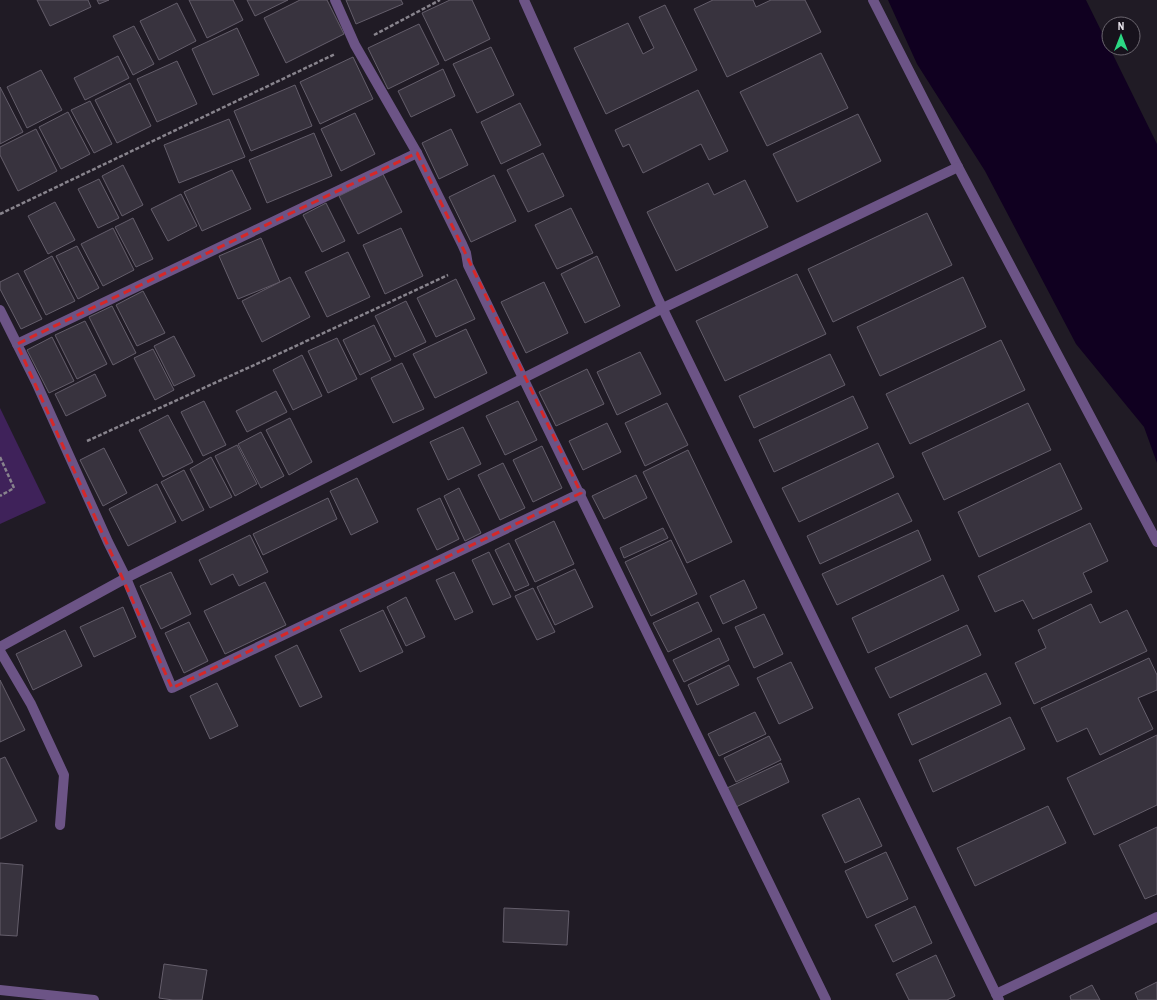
<svg xmlns="http://www.w3.org/2000/svg" width="1157" height="1000" font-family="'Archivo Narrow',sans-serif">
<style>
.green{fill:#3f225a}
.water{fill:#100020}
.building{fill:#38333e;stroke:#645e6b}
.lines{fill:none;stroke-linecap:round;stroke-linejoin:round}
.path{stroke:#88848d;stroke-width:2.5;stroke-dasharray:4 2;stroke-linecap:butt}
.minor{stroke:#6c5486;stroke-width:10}
.marked{fill:none;stroke:#d62828;stroke-width:3;stroke-dasharray:8 5;stroke-linejoin:round}
</style>
<rect width="100%" height="100%" fill="#201b25"/>
<polygon class="green" points="0,408 46,503 0,524"/>
<polygon class="water" points="888,0 1086,0 1157,144 1157,463 1144,427 1076,344 985,171 917,64"/>
<g class="building">
<polygon points="37,0 88,0 91,7 50,26"/>
<polygon points="97,0 109,0 99,4"/>
<polygon points="189,0 233,0 243,20 207,38"/>
<polygon points="247,0 288,0 255,16"/>
<polygon points="300,0 327,0 344,34 286,63 264,18"/>
<polygon points="346,0 401,0 403,4 356,24"/>
<polygon points="450,0 472,0 490,39 445,61 422,13"/>
<polygon points="713,0 753,0 756,7 771,0 805,0 821,32 727,77 694,9"/>
<polygon points="177,3 196,41 159,60 140,21"/>
<polygon points="665,5 697,70 606,114 574,48 628,23 643,54 654,48 639,17"/>
<polygon points="419,24 439,64 388,89 368,48"/>
<polygon points="134,26 154,64 133,75 113,36"/>
<polygon points="237,28 259,75 213,95 192,49"/>
<polygon points="491,47 514,95 477,113 453,64"/>
<polygon points="821,53 848,108 767,146 740,92"/>
<polygon points="118,56 129,78 85,100 74,78"/>
<polygon points="353,57 373,99 320,124 300,82"/>
<polygon points="177,61 197,104 157,122 137,79"/>
<polygon points="443,69 455,96 411,117 398,91"/>
<polygon points="41,70 62,110 27,128 7,87"/>
<polygon points="130,83 151,126 117,143 95,100"/>
<polygon points="295,85 312,126 251,151 234,111"/>
<polygon points="0,87 23,132 0,144"/>
<polygon points="698,90 728,151 709,160 701,144 643,173 629,144 623,147 615,130"/>
<polygon points="90,101 112,144 94,153 71,110"/>
<polygon points="520,103 541,145 501,164 481,122"/>
<polygon points="68,112 90,154 61,169 39,127"/>
<polygon points="355,113 375,154 341,171 321,129"/>
<polygon points="858,114 881,161 797,202 773,154"/>
<polygon points="229,119 245,157 179,183 164,145"/>
<polygon points="36,129 57,171 18,191 0,155 0,147"/>
<polygon points="451,129 468,165 439,179 422,143"/>
<polygon points="314,133 332,176 267,203 249,160"/>
<polygon points="543,153 564,196 528,212 507,170"/>
<polygon points="123,165 143,205 122,216 102,176"/>
<polygon points="232,170 251,209 202,231 184,192"/>
<polygon points="383,174 402,212 358,234 339,196"/>
<polygon points="494,175 516,221 471,242 449,197"/>
<polygon points="99,179 119,218 98,228 78,189"/>
<polygon points="745,180 768,227 676,271 647,212 708,183 714,195"/>
<polygon points="181,194 197,226 168,241 151,209"/>
<polygon points="55,202 75,240 48,254 28,216"/>
<polygon points="326,203 345,241 322,252 303,215"/>
<polygon points="571,208 593,253 557,269 535,225"/>
<polygon points="927,213 952,265 833,322 808,269"/>
<polygon points="133,218 153,259 136,267 115,227"/>
<polygon points="113,228 134,270 103,286 81,244"/>
<polygon points="401,228 423,276 385,294 363,245"/>
<polygon points="261,238 280,282 238,299 219,256"/>
<polygon points="77,246 99,288 78,299 56,256"/>
<polygon points="348,252 370,297 327,317 305,272"/>
<polygon points="52,256 75,301 46,315 24,271"/>
<polygon points="597,256 620,306 585,323 561,274"/>
<polygon points="18,273 42,319 21,329 0,289 0,282"/>
<polygon points="797,274 826,334 725,381 696,321"/>
<polygon points="290,277 310,317 262,342 242,301"/>
<polygon points="963,277 986,327 880,376 857,327"/>
<polygon points="456,279 475,319 436,337 417,298"/>
<polygon points="544,282 568,333 526,353 501,302"/>
<polygon points="143,291 165,333 137,346 116,305"/>
<polygon points="406,301 426,342 395,357 375,316"/>
<polygon points="112,306 136,353 113,365 89,317"/>
<polygon points="85,321 107,364 77,379 55,335"/>
<polygon points="374,325 391,360 360,375 343,340"/>
<polygon points="466,329 487,373 435,398 413,354"/>
<polygon points="174,336 195,376 174,386 154,346"/>
<polygon points="52,337 74,381 49,393 27,350"/>
<polygon points="337,338 357,379 328,393 308,351"/>
<polygon points="1001,340 1025,390 910,444 886,394"/>
<polygon points="153,349 174,390 155,400 134,358"/>
<polygon points="640,352 661,394 617,415 597,372"/>
<polygon points="830,354 845,385 754,428 739,396"/>
<polygon points="302,355 322,396 293,410 273,370"/>
<polygon points="402,363 424,409 393,423 371,378"/>
<polygon points="587,369 604,404 556,426 539,392"/>
<polygon points="95,374 106,396 66,416 55,394"/>
<polygon points="276,391 287,412 247,432 236,411"/>
<polygon points="853,396 868,428 774,472 759,440"/>
<polygon points="204,401 226,445 203,456 181,412"/>
<polygon points="518,401 537,440 505,455 486,416"/>
<polygon points="667,403 688,445 645,466 625,423"/>
<polygon points="1028,403 1051,450 944,500 922,453"/>
<polygon points="168,415 193,462 163,477 139,430"/>
<polygon points="290,418 312,462 289,475 266,430"/>
<polygon points="607,423 621,452 583,470 569,441"/>
<polygon points="463,427 481,464 448,480 430,442"/>
<polygon points="261,432 284,476 261,488 238,444"/>
<polygon points="878,443 894,477 799,522 782,488"/>
<polygon points="237,445 257,484 235,496 215,456"/>
<polygon points="542,446 562,488 533,502 513,460"/>
<polygon points="104,448 127,493 103,506 80,460"/>
<polygon points="688,450 732,542 687,563 643,472"/>
<polygon points="211,457 232,497 210,508 190,469"/>
<polygon points="503,463 525,508 500,520 478,475"/>
<polygon points="1060,463 1082,509 979,557 958,512"/>
<polygon points="184,470 204,510 182,521 161,482"/>
<polygon points="636,475 647,498 604,519 592,496"/>
<polygon points="357,478 378,522 351,535 330,491"/>
<polygon points="157,484 176,522 128,546 109,509"/>
<polygon points="459,488 481,533 465,541 444,496"/>
<polygon points="898,493 912,521 820,564 807,536"/>
<polygon points="328,498 337,519 263,555 253,534"/>
<polygon points="440,498 459,539 437,550 417,509"/>
<polygon points="554,521 574,564 535,582 515,540"/>
<polygon points="1090,523 1108,561 1083,573 1092,592 1033,619 1023,600 995,612 978,576"/>
<polygon points="663,528 668,538 624,558 620,548"/>
<polygon points="918,530 931,560 837,605 822,574"/>
<polygon points="250,535 268,572 239,586 233,574 211,585 199,560"/>
<polygon points="671,540 697,594 651,616 625,562"/>
<polygon points="509,543 529,585 515,591 495,550"/>
<polygon points="489,552 511,597 493,605 472,560"/>
<polygon points="575,569 593,607 555,625 537,587"/>
<polygon points="171,572 191,614 161,629 140,586"/>
<polygon points="454,572 473,612 455,620 436,580"/>
<polygon points="943,575 959,610 868,653 852,618"/>
<polygon points="744,580 757,608 723,624 710,596"/>
<polygon points="265,582 286,625 225,654 204,611"/>
<polygon points="533,588 555,632 537,640 515,596"/>
<polygon points="406,597 425,637 406,646 387,607"/>
<polygon points="698,602 712,631 668,652 653,623"/>
<polygon points="1091,604 1100,623 1127,610 1147,651 1034,704 1015,663 1046,648 1038,630"/>
<polygon points="123,607 136,637 94,657 80,627"/>
<polygon points="383,610 403,652 360,672 340,630"/>
<polygon points="764,614 783,654 754,668 735,627"/>
<polygon points="189,622 208,661 184,673 165,633"/>
<polygon points="967,625 981,655 890,698 875,668"/>
<polygon points="65,630 82,666 33,690 16,654"/>
<polygon points="719,638 729,660 684,682 673,660"/>
<polygon points="297,645 322,697 300,707 275,656"/>
<polygon points="1149,658 1157,675 1157,690 1138,698 1153,729 1100,755 1087,728 1057,742 1041,708"/>
<polygon points="791,662 813,708 779,724 757,678"/>
<polygon points="729,665 739,685 697,705 688,685"/>
<polygon points="986,673 1001,704 912,745 898,714"/>
<polygon points="0,680 25,730 0,742"/>
<polygon points="217,683 238,726 210,739 190,696"/>
<polygon points="755,712 766,734 719,756 708,734"/>
<polygon points="1010,717 1025,749 933,792 919,760"/>
<polygon points="1157,735 1157,805 1094,835 1067,778"/>
<polygon points="769,736 781,760 736,782 724,758"/>
<polygon points="5,757 37,821 0,839 0,759"/>
<polygon points="781,763 789,782 736,807 727,788"/>
<polygon points="859,798 882,846 845,863 822,815"/>
<polygon points="1048,806 1066,843 975,886 957,848"/>
<polygon points="1157,827 1157,894 1145,899 1119,845"/>
<polygon points="886,852 908,899 867,918 845,871"/>
<polygon points="0,863 23,865 17,936 0,935"/>
<polygon points="915,906 932,943 893,962 875,925"/>
<polygon points="504,908 569,911 567,945 503,942"/>
<polygon points="936,955 955,996 947,1000 909,1000 896,974"/>
<polygon points="164,964 207,970 202,1000 173,1000 159,998"/>
<polygon points="1157,982 1157,1000 1138,1000 1135,993"/>
<polygon points="1092,985 1100,1000 1071,1000 1070,996"/>
</g>
<g class="lines">
<g class="path">
<polyline points="374,35 440,0"/>
<polyline points="0,214 335,54"/>
<polyline points="87,441 285,351 448,275"/>
<polyline points="0,457 14,488 0,496"/>
</g>
<g class="minor">
<polyline points="335,0 355,45 417,153 462,244 466,253 468,265 826,1000"/>
<polyline points="524,0 658,299 999,1000"/>
<polyline points="873,0 958,167 1157,542"/>
<polyline points="0,310 36,382 108,542 126,578 172,688 581,493"/>
<polyline points="17,344 417,153"/>
<polyline points="0,647 126,578 663,308 958,167"/>
<polyline points="0,651 31,704 64,775 60,825"/>
<polyline points="0,990 94,1000"/>
<polyline points="996,994 1157,917"/>
</g>
</g>
<path class="marked" d="M417 153 581 493 172 688 17 344Z"/>
<g transform="translate(1121 36)"><circle r="19" fill="#17121c" stroke="#6b666f"/>
<path d="M0-3L7 15L0 10L-7 15Z" fill="#2cd884"/>
<text y="-6" font-size="11" font-weight="bold" text-anchor="middle" fill="#e8e4ec">N</text>
</g>
</svg>
